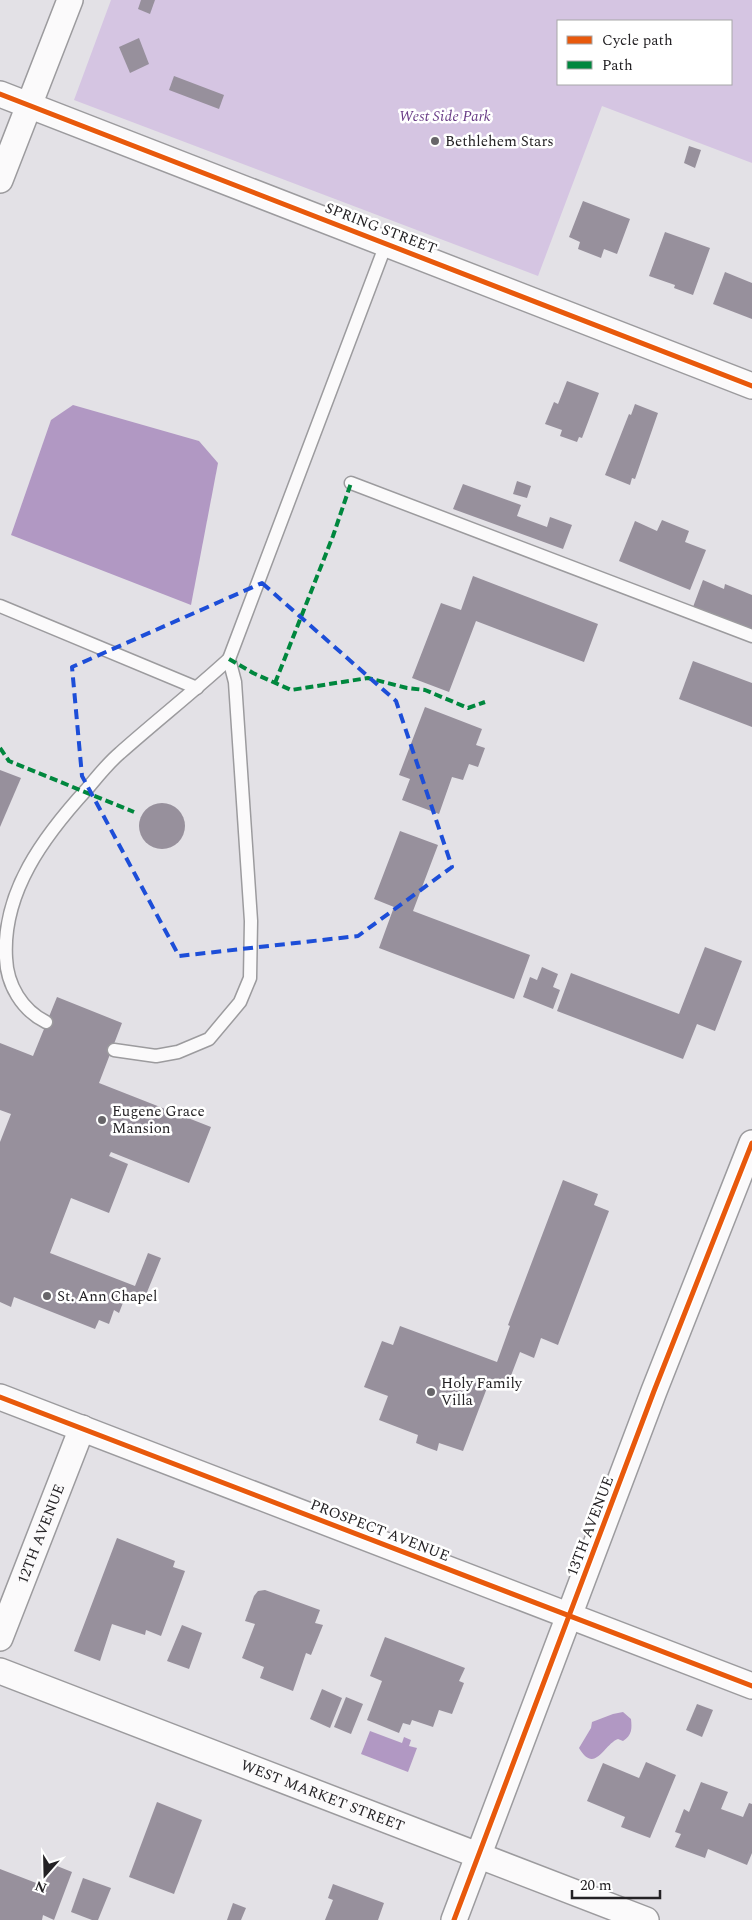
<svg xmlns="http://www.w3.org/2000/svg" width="752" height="1920" font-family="Spectral,serif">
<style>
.green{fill:#d5c5e2;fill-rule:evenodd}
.water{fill:#b198c3}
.building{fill:#97909c}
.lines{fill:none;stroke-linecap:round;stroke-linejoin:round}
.service-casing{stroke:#9c9b9e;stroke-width:15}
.minor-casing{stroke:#9c9b9e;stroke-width:28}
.service{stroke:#fbfafb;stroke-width:12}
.minor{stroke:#fbfafb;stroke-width:25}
.quiet{stroke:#00873e;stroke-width:4;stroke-dasharray:8 4;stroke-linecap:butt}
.cycleway-casing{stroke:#fff;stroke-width:8}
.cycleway{stroke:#e8590c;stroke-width:5}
.marked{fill:none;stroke:#1d4ed8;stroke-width:4;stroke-dasharray:10 6;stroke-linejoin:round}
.poi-dot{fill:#676569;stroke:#fff;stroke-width:2}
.labels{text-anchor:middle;stroke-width:5;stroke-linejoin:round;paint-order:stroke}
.park-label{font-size:15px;font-style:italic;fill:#693c86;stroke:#fff}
.poi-label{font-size:15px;fill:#242225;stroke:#fff;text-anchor:start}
.street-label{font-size:15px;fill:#242225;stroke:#fff}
</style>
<rect width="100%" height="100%" fill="#e3e1e6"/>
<path class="green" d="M111 0H752V163L602 106 538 276 74 100ZM558 21H731V84H558Z"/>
<g class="water">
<polygon points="73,405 199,441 218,463 191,605 11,535 51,420"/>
<path d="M623 1712 631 1719C632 1729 632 1735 623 1741L618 1739C604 1744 595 1775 579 1748L591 1728 592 1722 613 1714Z"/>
<polygon points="370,1731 402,1743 404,1737 411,1740 409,1746 417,1748 408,1772 361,1754"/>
</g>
<g class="building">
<polygon points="141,0 155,0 150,14 138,9"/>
<polygon points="139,38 149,64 130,73 119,47"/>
<polygon points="174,76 224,95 219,109 169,90"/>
<polygon points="689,146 701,150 695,168 684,163"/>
<polygon points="583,201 630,219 617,254 604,249 601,258 578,249 580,242 569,237"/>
<polygon points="665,232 710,248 693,295 674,288 675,285 649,276"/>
<polygon points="725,272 752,283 752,319 713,304"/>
<polygon points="567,381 599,393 582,438 579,437 577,442 560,436 562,430 545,424 554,402 558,404"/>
<polygon points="635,404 658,413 635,479 632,478 630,485 605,475 629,414 631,415"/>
<polygon points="517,481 531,486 527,498 513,494"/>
<polygon points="463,484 521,505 517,516 547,527 550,517 572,525 563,549 453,509"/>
<polygon points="662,520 689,531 685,542 706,550 690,590 619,561 635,521 657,531"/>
<polygon points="473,576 598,624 584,662 476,621 449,692 412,678 441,603 461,610"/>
<polygon points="703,580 724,589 725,584 752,595 752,630 693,607"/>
<polygon points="693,661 752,683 752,727 679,699"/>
<polygon points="425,707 482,729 476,745 485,748 478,767 469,764 463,780 452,777 439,814 402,800 410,779 399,775"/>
<polygon points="0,770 21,778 0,827"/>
<circle cx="162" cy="826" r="23"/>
<polygon points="400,831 438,845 413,911 530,955 514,999 379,948 394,907 374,899"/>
<polygon points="705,947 742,961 715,1031 697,1024 683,1059 557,1011 571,973 679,1014"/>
<polygon points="542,967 558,974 553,987 560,990 553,1009 523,997 530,977 537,980"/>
<polygon points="57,997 122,1023 99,1083 211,1127 189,1183 111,1152 109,1156 128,1164 109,1213 71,1198 50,1253 135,1286 148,1253 161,1258 143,1302 126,1295 119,1313 114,1310 109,1324 99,1320 95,1329 14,1297 11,1307 0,1302 0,1142 11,1114 0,1110 0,1043 33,1056"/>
<polygon points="563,1180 598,1194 594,1205 609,1211 558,1345 541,1338 534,1358 520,1352 507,1386 490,1380 463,1451 439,1443 437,1451 426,1447 416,1443 418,1435 379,1420 388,1396 364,1387 382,1341 393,1345 400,1326 497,1362 510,1326 508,1325"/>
<polygon points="117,1538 175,1561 173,1567 185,1571 161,1636 146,1630 145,1635 112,1624 100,1661 74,1651"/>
<polygon points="265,1590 320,1610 315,1623 323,1625 311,1655 306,1653 293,1691 260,1678 264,1667 242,1658 255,1624 245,1621 254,1596 258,1591"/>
<polygon points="182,1625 202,1633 189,1669 167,1661"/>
<polygon points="385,1637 465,1668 459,1681 464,1683 452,1714 439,1710 433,1727 412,1720 410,1725 403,1723 399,1733 367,1720 382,1681 370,1676"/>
<polygon points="322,1689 342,1698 330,1728 310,1719"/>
<polygon points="346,1697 363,1704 351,1734 334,1727"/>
<polygon points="697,1704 713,1710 702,1737 686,1730"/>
<polygon points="646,1762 676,1775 650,1838 621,1827 625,1817 587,1801 603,1763 639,1778"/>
<polygon points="701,1782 728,1792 721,1809 743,1817 749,1803 752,1804 752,1853 747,1865 708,1849 705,1858 675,1847 681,1834 675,1832 684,1809 689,1812"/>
<polygon points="157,1802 202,1820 174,1894 129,1877"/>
<polygon points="52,1864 72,1872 54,1920 43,1915 42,1920 0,1920 0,1869 44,1886"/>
<polygon points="83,1878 111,1888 98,1920 92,1920 71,1912"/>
<polygon points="333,1884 384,1903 378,1920 325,1920 333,1900 328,1898"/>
<polygon points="233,1903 246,1908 241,1920 227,1920"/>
</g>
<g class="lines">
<g class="service-casing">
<g id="service">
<polyline points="351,483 752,636"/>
<polyline points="0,606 197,688"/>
<path d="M46 1022C22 1010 7 985 6 958 2 892 44 836 87 789 97 777 108 763 120 753 156 721 193 692 229 659"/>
<polyline points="114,1050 156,1056 178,1052 209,1039 240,1002 250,978 251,921 235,682 229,659 386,244"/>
</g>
</g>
<g class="minor-casing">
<g id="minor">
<polyline points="0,94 752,386"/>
<polyline points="0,180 70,0"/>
<polyline points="0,1397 752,1686"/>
<path id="s1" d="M0 1638 82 1428"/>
<path id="s2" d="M0 1671 646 1920"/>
<polyline points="454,1920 654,1391 752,1143"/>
</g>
</g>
<use href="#service" class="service"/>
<use href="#minor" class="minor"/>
<g class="quiet">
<polyline points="229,659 253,673 291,690 368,678 407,688 425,690 468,708 485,702"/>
<polyline points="275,683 333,536 351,483"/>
<polyline points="0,748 9,761 134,812"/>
</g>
<g class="cycleway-casing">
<g id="cycleway">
<polyline points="0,94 752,386"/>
<polyline points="0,1397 752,1686"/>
<polyline points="454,1920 654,1391 752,1143"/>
</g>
</g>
<use href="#cycleway" class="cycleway"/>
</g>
<path class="marked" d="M262 583 396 701 452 867 358 936 179 956 82 776 72 667Z"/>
<g class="poi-dot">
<circle cx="435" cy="141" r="5"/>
<circle cx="102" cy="1120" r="5"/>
<circle cx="47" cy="1296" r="5"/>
<circle cx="431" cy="1392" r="5"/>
</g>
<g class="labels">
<g class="park-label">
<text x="445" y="121">West Side Park</text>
</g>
<g class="poi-label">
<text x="445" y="146">Bethlehem Stars</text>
<text x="112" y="1116">Eugene Grace<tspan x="112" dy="17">Mansion</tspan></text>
<text x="57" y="1301">St. Ann Chapel</text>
<text x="441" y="1388">Holy Family<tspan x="441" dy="17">Villa</tspan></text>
</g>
<g class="street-label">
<text transform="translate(381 228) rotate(21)" y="5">SPRING STREET</text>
<text transform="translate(590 1526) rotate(-69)" y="5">13TH AVENUE</text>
<text transform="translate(380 1530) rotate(21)" y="5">PROSPECT AVENUE</text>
<text dy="5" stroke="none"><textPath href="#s1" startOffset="112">12TH AVENUE</textPath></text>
<text dy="5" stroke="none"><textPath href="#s2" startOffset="346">WEST MARKET STREET</textPath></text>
</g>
</g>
<rect x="557" y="20" width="175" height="65" fill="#ffffff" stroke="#a7a7a8"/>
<rect x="567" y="36" width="25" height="8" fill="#e8590c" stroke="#a7a7a8"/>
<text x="602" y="45" font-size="15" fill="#242225">Cycle path</text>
<rect x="567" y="61" width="25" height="8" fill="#00873e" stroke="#a7a7a8"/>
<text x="602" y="70" font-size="15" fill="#242225">Path</text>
<g transform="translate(45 1875) rotate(200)" stroke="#ffffff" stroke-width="4" paint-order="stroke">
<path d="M0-4L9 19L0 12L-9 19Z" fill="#242225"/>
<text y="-8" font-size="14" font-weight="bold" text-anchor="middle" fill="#242225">N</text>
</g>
<path d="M572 1890v8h88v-8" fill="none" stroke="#242225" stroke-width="2.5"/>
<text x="580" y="1890" font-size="15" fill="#242225" stroke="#ffffff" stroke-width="4" paint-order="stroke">20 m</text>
</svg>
